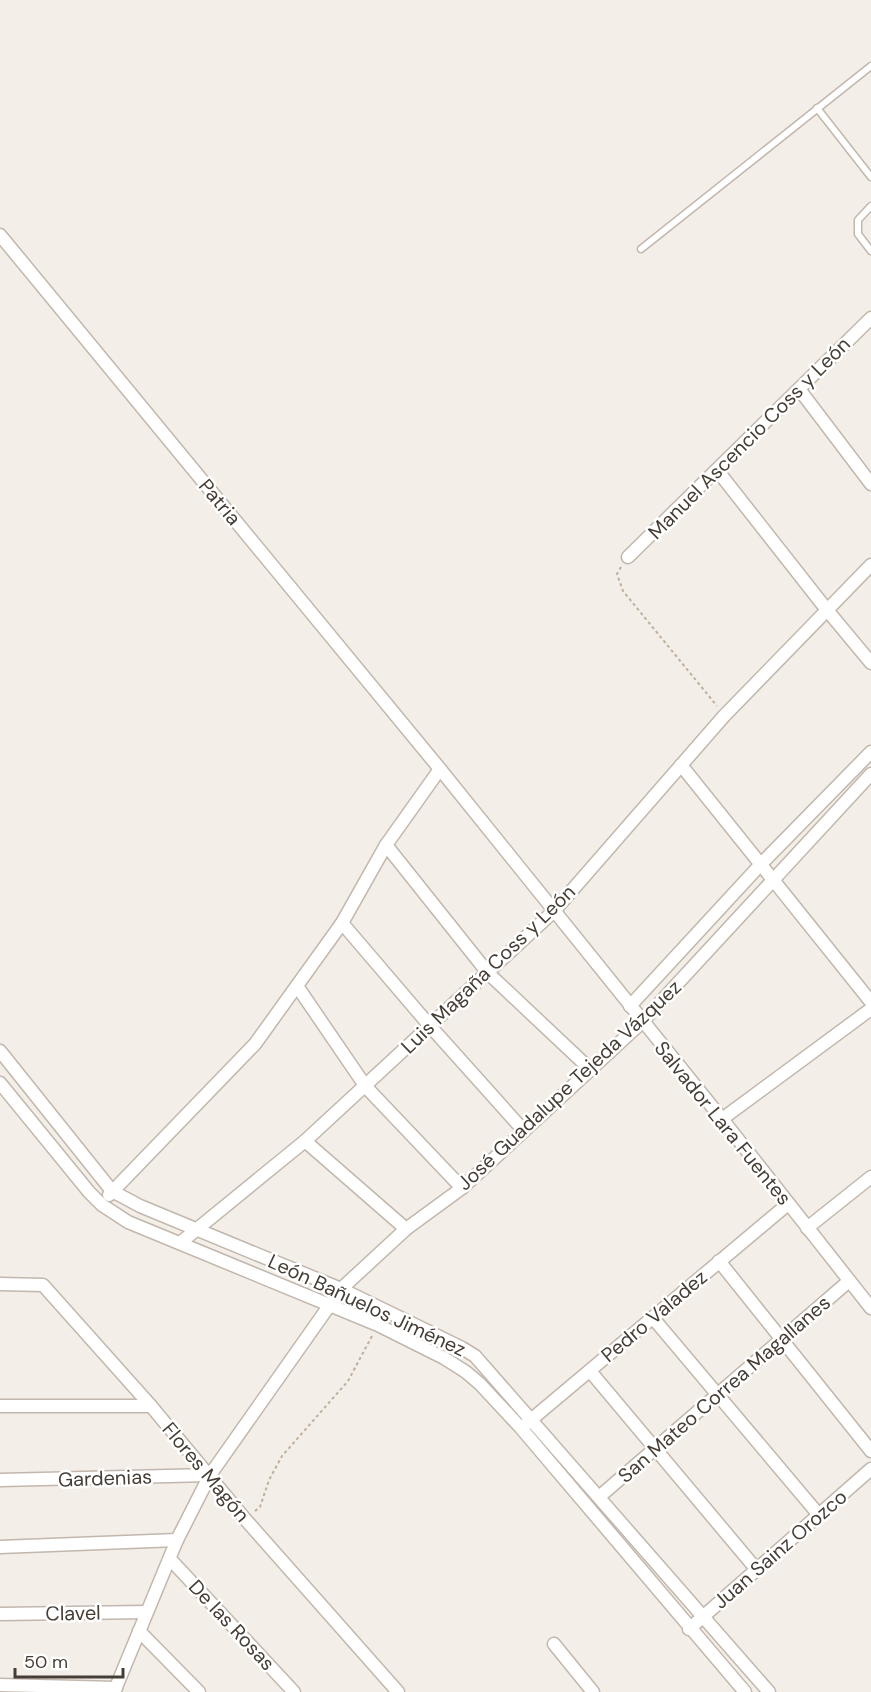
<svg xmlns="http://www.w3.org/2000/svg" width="871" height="1692" font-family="'DM Sans',sans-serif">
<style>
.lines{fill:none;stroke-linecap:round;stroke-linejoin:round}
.lane-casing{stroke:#c2b7ad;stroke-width:9}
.street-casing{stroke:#c2b7ad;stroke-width:15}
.path{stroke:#c1ae9b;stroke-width:2;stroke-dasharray:3 3;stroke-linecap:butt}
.lane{stroke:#fff;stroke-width:6}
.street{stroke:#fff;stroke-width:12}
.labels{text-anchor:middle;stroke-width:5;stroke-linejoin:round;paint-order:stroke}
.street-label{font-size:20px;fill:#463e36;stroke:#fff}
</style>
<rect width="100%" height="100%" fill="#f3eee7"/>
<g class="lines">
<g class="lane-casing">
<g id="lane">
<polyline points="817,108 871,177"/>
<polyline points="871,206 858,220 858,234 871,251"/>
<polyline points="641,249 871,66"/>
</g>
</g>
<g class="street-casing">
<g id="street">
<polyline points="0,235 440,769 722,1119 871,1308"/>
<polyline points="799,389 871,484"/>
<polyline points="717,470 827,610 871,663"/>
<polyline points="628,557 871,318"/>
<polyline points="681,765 871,1002"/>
<polyline points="386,845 488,973 590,1069"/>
<polyline points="342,923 430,1026 524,1131"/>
<polyline points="297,986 366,1087 462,1188"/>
<polyline points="630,1006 761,864 871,752"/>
<polyline points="0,1051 112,1191 140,1206 341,1289 462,1348 475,1356 769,1692"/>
<polyline points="0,1083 89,1192 102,1205 128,1222 378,1325 444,1358 466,1372 480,1384 521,1428 745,1692"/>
<polyline points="722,1119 871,1009"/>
<polyline points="305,1141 406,1229"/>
<polyline points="109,1195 255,1044 342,923 386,845 440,769"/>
<polyline points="807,1228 871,1177"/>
<polyline points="180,1243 305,1141 554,911 724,716 871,565"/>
<polyline points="719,1261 871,1451"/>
<polyline points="0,1284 43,1285 151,1406 245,1519 398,1692"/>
<polyline points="653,1318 819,1515"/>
<polyline points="590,1371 757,1570"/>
<polyline points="0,1406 151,1406"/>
<polyline points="526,1424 788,1204"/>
<polyline points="0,1480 210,1475"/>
<polyline points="599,1497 849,1281"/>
<polyline points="0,1547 177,1540"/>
<polyline points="170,1559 294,1692"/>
<polyline points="0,1614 146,1612"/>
<polyline points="689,1629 871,1469"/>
<polyline points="139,1631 199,1692"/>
<polyline points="554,1644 593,1692"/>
<polyline points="0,1685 116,1688"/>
<polyline points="114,1692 177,1540 210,1475 341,1289 406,1229 462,1188 642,1022 871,774"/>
</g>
</g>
<g class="path">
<polyline points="621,567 617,574 623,591 717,706"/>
<polyline points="255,1511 260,1507 269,1480 282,1456 348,1381 372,1336"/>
</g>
<use href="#lane" class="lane"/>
<use href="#street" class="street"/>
</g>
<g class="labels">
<g class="street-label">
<text transform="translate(749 438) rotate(-45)" y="7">Manuel Ascencio Coss y León</text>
<text transform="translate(220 502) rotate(50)" y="7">Patria</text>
<text transform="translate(488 969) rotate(-44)" y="7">Luis Magaña Coss y León</text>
<text transform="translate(569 1085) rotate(-43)" y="7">José Guadalupe Tejeda Vázquez</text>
<text transform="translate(723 1123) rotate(51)" y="7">Salvador Lara Fuentes</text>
<text transform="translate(367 1305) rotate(25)" y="7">León Bañuelos Jiménez</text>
<text transform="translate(654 1316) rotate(-40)" y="7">Pedro Valadez</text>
<text transform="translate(724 1389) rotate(-41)" y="7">San Mateo Correa Magallanes</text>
<text transform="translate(206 1472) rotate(50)" y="7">Flores Magón</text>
<text transform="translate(105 1478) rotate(-2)" y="7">Gardenias</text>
<text transform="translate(780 1549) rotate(-41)" y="7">Juan Sainz Orozco</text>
<text transform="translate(73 1613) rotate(-1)" y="7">Clavel</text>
<text transform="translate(232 1625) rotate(47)" y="7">De las Rosas</text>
</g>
</g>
<path d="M15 1668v9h108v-9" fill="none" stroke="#463e36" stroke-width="3"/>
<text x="24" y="1668" font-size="18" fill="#463e36" stroke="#ffffff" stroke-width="4.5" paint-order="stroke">50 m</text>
</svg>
